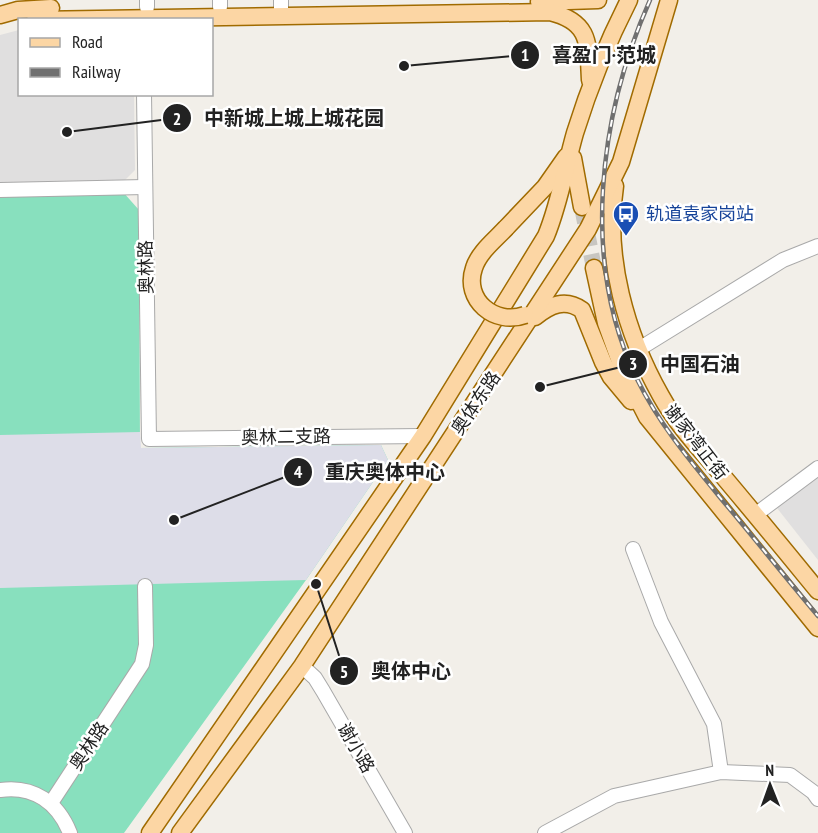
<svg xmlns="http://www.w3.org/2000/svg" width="818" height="833" font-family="'PT Sans Narrow','Noto Sans SC',sans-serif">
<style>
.residential{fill:#e0dfdf}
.pitch{fill:#88e0be}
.plaza{fill:#dddde8}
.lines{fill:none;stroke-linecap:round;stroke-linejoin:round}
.major-tunnel{stroke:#c8c6c1;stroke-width:16;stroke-dasharray:16 8;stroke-linecap:butt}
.minor-casing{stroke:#a9a9a9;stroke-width:16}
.major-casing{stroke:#a06b00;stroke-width:19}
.minor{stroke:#fff;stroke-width:14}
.major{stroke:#fcd6a4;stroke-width:16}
.rail-casing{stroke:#707070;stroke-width:4.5}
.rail{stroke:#fff;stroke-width:2;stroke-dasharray:7;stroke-linecap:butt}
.major-bridge-casing{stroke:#a06b00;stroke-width:19;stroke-linecap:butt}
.major-bridge{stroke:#fcd6a4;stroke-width:16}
.labels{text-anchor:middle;stroke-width:5;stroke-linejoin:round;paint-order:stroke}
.transit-label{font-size:18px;fill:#164399;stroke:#fff;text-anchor:start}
.street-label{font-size:18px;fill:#222;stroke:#fff}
.leader{fill:none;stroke:#222;stroke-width:2}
.callout-dot{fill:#222;stroke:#fff;stroke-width:2}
.mark-label{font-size:18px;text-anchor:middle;font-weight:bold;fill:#fff}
.callout-label{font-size:20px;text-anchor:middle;font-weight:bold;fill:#222;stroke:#fff;stroke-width:5;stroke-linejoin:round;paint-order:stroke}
</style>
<rect width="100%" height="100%" fill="#f2efe9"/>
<g class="residential">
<polygon points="19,30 20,94 134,95 135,170 124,181 0,184 0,35"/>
<polygon points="818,477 818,560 777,508"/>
</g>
<polygon class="pitch" points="123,192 139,210 140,448 381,445 388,460 306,580 124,833 0,833 0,194"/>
<polygon class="plaza" points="140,432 141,448 381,445 388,460 306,580 0,588 0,435"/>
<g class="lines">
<polyline class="major-tunnel" points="582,207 594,268"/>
<g class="minor-casing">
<g id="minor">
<polyline points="147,0 147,7"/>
<polyline points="220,0 220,7"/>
<polyline points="281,0 281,16"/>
<polyline points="144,94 149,439 423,436"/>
<polyline points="0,190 145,187"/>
<polyline points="639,349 783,260 818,246"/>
<polyline points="755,515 818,468"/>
<polyline points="633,549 661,622 714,724 721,772"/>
<polyline points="302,666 315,678 323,691 405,833"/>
<path d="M0 790C34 785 58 803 70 833"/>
<polyline points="51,803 142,664 146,645 145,586"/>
<polyline points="545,833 614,796 721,772 790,775 813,792 818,799"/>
</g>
</g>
<g class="major-casing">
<g id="major">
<polyline points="539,2 598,0"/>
<polyline points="0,15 18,10 51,8"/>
<path d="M35 20 550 12C591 22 588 44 590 80"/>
<polyline points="573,158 582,207"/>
<path d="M615 186C604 257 626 334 661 396 677 425 701 450 722 475 755 514 786 552 818 591"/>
<polyline points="506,228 545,187 566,157"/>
<polyline points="594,268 606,323 623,370 647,417 818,628"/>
<path d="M535 317C550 305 565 298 582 310L603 362 611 377 631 401"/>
<path d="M150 833 423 436 546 236C560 202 565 168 575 133 589 88 607 43 629 0"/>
<polyline points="180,833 302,666 588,229 621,162 669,0"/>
</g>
</g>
<use href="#minor" class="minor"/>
<use href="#major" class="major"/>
<g class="rail-casing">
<path id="rail" d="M650 0C599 115 580 262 637 379 659 424 691 462 723 501 755 539 786 578 818 616"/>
</g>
<use href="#rail" class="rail"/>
<g class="major-bridge-casing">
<path id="major-bridge" d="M506 228C495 240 479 252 474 268 463 300 495 326 525 315"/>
</g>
<use href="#major-bridge" class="major-bridge"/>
</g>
<defs>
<g id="bus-pin" transform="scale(1.35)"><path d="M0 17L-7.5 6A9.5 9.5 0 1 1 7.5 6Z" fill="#1a4fb4" stroke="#fff"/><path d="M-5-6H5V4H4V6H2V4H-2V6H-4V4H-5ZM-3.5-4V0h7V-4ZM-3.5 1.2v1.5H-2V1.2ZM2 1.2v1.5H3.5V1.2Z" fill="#fff"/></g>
</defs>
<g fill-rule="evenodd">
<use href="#bus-pin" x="626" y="214"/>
</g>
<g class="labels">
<g class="transit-label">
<text x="646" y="220">轨道袁家岗站</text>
</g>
<g class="street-label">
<text transform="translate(146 267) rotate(-91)" y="6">奥林路</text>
<text transform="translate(476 403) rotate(-56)" y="6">奥体东路</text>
<text transform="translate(286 437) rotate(-1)" y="6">奥林二支路</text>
<text transform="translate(696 442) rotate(52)" y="6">谢家湾正街</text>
<text transform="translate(89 746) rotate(-56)" y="6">奥林路</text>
<text transform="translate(356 748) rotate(60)" y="6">谢小路</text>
</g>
</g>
<path class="leader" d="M404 66L525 55M67 132L177 118M540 387L633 364M174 520L298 472M316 584L344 671"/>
<g class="callout-dot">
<circle cx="404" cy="66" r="6"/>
<circle cx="67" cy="132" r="6"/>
<circle cx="540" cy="387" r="6"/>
<circle cx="174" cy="520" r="6"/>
<circle cx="316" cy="584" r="6"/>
<circle cx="525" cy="55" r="15"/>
<circle cx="177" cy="118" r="15"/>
<circle cx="633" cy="364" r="15"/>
<circle cx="298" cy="472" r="15"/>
<circle cx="344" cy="671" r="15"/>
</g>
<g class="mark-label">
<text x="525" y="61">1</text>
<text x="177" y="125">2</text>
<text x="633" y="370">3</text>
<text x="298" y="478">4</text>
<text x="344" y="678">5</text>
</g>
<g class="callout-label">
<text x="604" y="62">喜盈门·范城</text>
<text x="294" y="125">中新城上城上城花园</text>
<text x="700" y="371">中国石油</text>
<text x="385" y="479">重庆奥体中心</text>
<text x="411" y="678">奥体中心</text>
</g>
<rect x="18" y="18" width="195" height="78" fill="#ffffff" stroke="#a7a7a7" stroke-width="1.5"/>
<rect x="30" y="38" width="30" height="9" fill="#fcd6a4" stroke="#a7a7a7" stroke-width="1.5"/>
<text x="72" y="48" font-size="18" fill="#222222">Road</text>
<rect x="30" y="68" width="30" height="9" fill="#707070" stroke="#a7a7a7" stroke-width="1.5"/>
<text x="72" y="78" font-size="18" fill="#222222">Railway</text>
<g transform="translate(770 785) rotate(359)" stroke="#ffffff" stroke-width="4.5" paint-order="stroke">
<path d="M0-4.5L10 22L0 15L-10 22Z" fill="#222222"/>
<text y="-9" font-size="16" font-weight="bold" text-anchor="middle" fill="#222222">N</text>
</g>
</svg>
